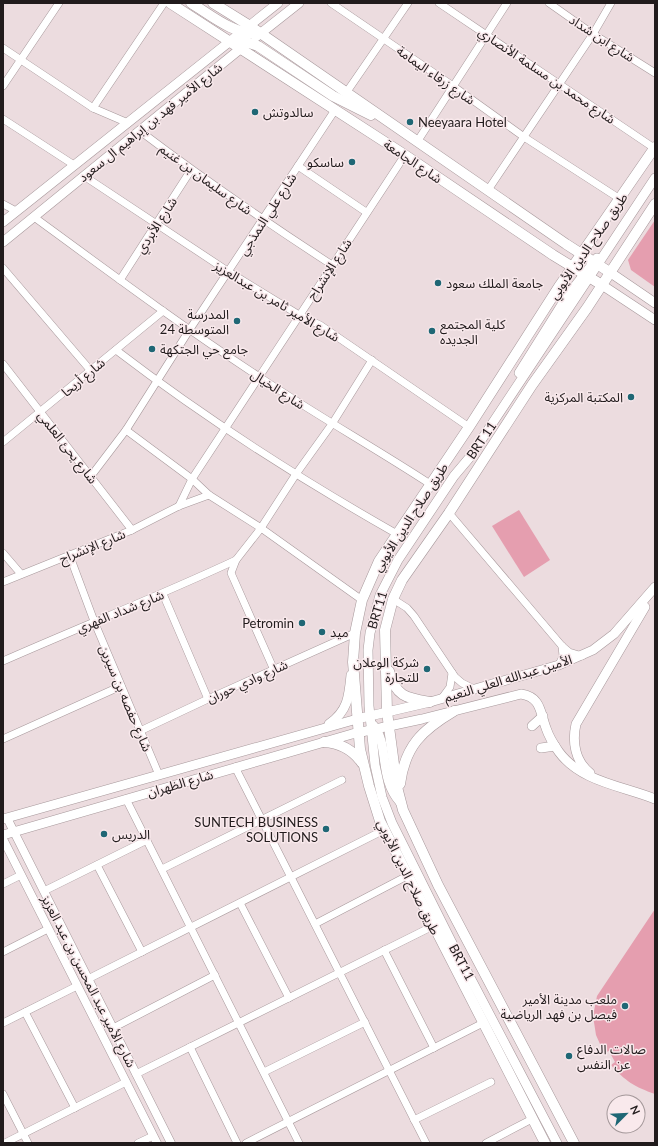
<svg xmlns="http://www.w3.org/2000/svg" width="658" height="1146" font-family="Lato,'Noto Sans Arabic',sans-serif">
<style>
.green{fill:#e59eaf}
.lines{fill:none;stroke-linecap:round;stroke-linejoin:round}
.minor-casing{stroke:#a7989b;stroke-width:8}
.tertiary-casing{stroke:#a7989b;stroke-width:9}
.secondary-casing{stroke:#a7989b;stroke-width:10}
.primary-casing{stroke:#a7989b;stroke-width:11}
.minor{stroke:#fff;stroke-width:7}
.tertiary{stroke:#fff;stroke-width:8}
.secondary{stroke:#fff;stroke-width:9}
.primary{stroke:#fff;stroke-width:10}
.poi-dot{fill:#1f6775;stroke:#f9e9ec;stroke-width:1.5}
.labels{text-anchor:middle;stroke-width:3;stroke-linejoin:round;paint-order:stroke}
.street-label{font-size:13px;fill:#211b1c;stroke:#f9e9ec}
.poi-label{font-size:13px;fill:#211b1c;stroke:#f9e9ec;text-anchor:start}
</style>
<rect width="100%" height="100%" fill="#ecdcdf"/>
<g class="green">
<polygon points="655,220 655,287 631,270 628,260"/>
<polygon points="519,510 550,560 524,577 492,526"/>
<path d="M655 909V1094C635 1087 625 1081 611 1065L615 1062 609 1051 604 1053 596 1035 593 1016 597 996Z"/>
</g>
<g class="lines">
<g class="minor-casing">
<g id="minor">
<polyline points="331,3 453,86 524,137 620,199"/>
<polyline points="439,3 654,148"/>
<polyline points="549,3 593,34 655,73"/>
<polyline points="3,48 93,108 128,123"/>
<polyline points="3,86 59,3"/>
<polyline points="346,93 408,3"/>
<polyline points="93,108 164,3"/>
<polyline points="3,119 74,165"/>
<path d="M140 131C202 178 266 222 332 265"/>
<polyline points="417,142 507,3"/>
<polyline points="298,166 366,212"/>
<polyline points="84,176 229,272 299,315 320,325 469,427"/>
<polyline points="488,190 593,34 611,3"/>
<polyline points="3,204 16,211"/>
<path d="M34 217C109 272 183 327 261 378 316 415 375 448 430 484"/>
<polyline points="3,268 91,371"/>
<polyline points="120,280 191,170"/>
<path d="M116 350C205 418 300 479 397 534"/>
<polyline points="3,364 132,530"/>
<polyline points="126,430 192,479 209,495 261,528 362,600"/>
<polyline points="3,442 163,311"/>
<polyline points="91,476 126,430 190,329 335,110"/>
<polyline points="179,506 192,479 405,155"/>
<polyline points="449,513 562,646 569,652 582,656"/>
<polyline points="3,553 21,574"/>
<polyline points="69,554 94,621 159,775"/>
<polyline points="3,582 132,530 179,506 209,495"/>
<polyline points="163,594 208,699"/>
<polyline points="393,599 407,608 414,616 455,677 462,683 474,689"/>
<path d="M3 661C80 627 159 596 236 560"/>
<polyline points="559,665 563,656 562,646"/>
<polyline points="274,670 231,573 236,560 261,528 296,474 332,424 372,360"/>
<polyline points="442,698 450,687 452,673"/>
<polyline points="140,731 208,699 355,633"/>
<polyline points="3,739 121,686"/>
<polyline points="235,767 426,1143"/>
<polyline points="126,799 299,1143"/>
<polyline points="97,865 142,952"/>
<polyline points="162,869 342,780"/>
<polyline points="3,884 21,875"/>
<polyline points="44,891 147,840"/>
<polyline points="240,903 289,998"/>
<polyline points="315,924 407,876"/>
<polyline points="384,950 434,1048"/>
<polyline points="3,952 48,929"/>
<polyline points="88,979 384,830"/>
<polyline points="25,1012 75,1108"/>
<polyline points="3,1023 77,986"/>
<polyline points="113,1028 215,975"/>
<polyline points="190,1047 237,1143"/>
<polyline points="264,1072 365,1022"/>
<polyline points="136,1074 433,926"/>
<polyline points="3,1094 28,1143"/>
<polyline points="414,1120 491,1082"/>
<polyline points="5,1143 126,1082"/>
<polyline points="138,1143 153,1136"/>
<polyline points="246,1143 483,1023"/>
<polyline points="486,1143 532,1119"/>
</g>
</g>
<g class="tertiary-casing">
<g id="tertiary">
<polyline points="7,818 171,1143"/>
<polyline points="3,839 157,1143"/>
</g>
</g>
<g class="secondary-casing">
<g id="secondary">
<polyline points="256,37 299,3"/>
<polyline points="3,222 278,3"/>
<polyline points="3,242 245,45"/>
<polyline points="611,273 655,303"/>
<polyline points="602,285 655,320"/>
<polyline points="519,373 568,295 597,258"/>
<path d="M329 724C348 711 349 696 351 675"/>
<path d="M373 725C390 745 378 777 400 802"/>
<polyline points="532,726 543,716"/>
<polyline points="541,748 555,746"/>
<path d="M590 773C575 761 572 742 576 724L645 607"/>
<polyline points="3,819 357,719 430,702 559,665 593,650 614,634 655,587"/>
<path d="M3 835 352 734 422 719 521 694C541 697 540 712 546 728 549 737 554 745 559 752 581 782 623 786 655 799"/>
<polyline points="557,1143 451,941 392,823 382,797 375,765 369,706 368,650 370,633 380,595 398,560 454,476 470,457 655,178"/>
</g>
</g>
<g class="primary-casing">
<g id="primary">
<polyline points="170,3 405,155 553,255 602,285"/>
<path d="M191 3C212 16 234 35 260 34"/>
<polyline points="213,3 250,26 566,244 611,273"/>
<polyline points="230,41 243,41 258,46 333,96 371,115"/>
<path d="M389 671C396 697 406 698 430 702"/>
<path d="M324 742C340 743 353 750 362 763"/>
<path d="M400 784C405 746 422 730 454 711"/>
<polyline points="545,1143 380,821 369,786 360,749 353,662 355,633 362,600 379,561 469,427 560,285 655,147"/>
<polyline points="574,1143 438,885 403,810 397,787 387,712 385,630 393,599 402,580 449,513 532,385 587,308 655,204"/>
</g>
</g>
<use href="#minor" class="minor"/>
<use href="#tertiary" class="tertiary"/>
<use href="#secondary" class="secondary"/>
<use href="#primary" class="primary"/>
</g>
<g class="poi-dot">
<circle cx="255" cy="112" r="4"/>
<circle cx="410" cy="122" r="4"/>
<circle cx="352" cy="162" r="4"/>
<circle cx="438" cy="283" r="4"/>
<circle cx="237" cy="321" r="4"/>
<circle cx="432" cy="331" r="4"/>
<circle cx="152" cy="349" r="4"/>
<circle cx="631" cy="397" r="4"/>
<circle cx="302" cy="623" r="4"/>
<circle cx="322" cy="632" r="4"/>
<circle cx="427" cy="669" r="4"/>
<circle cx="326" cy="829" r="4"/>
<circle cx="104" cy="834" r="4"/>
<circle cx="625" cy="1006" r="4"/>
<circle cx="569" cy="1056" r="4"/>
</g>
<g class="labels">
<g class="street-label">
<text transform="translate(602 38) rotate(33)" y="5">شارع ابن شداد</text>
<text transform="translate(436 75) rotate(35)" y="5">شارع زرقاء اليمامة</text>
<text transform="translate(547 75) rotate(34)" y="5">شارع محمد بن مسلمة الأنصاري</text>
<text transform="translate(150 122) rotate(-39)" y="5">شارع الأمير فهد بن إبراهيم ال سعود</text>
<text transform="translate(413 161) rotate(34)" y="5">شارع الجامعة</text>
<text transform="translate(206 179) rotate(36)" y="5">شارع سليمان بن غنيم</text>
<text transform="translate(267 214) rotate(-57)" y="5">شارع علي النمذجي</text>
<text transform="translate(156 225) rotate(-57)" y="5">شارع الأبردي</text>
<text transform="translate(588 246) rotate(-55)" y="5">طريق صلاح الدين الأيوبي</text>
<text transform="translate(329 269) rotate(-57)" y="5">شارع الإنشراح</text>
<text transform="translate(277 301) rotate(31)" y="5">شارع الأمير ثامر بن عبدالعزيز</text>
<text transform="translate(83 377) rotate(-40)" y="5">شارع أريحا</text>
<text transform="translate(278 389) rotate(33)" y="5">شارع الخيال</text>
<text transform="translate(481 440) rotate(-56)" y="5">BRT 11</text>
<text transform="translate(68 447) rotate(52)" y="5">شارع يحئ العلمي</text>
<text transform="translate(410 517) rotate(-57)" y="5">طريق صلاح الدين الأيوبي</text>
<text transform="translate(92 546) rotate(-22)" y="5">شارع الإنشراح</text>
<text transform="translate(377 610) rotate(-73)" y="5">BRT11</text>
<text transform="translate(120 611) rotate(-22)" y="5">شارع شداد الفهري</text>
<text transform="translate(508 678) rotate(-17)" y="5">الأمين عبدالله العلي النعيم</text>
<text transform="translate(247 681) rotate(-24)" y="5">شارع وادي حوران</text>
<text transform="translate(126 698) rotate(67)" y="5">شارع حفصه بن سيرين</text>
<text transform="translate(180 783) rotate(-16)" y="5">شارع الظهران</text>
<text transform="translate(409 877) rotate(64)" y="5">طريق صلاح الدين الأيوبي</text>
<text transform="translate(462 962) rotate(62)" y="5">BRT11</text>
<text transform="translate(89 981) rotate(63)" y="5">شارع الأمير عبد المحسن بن عبد العزيز</text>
</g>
<g class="poi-label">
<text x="263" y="117">سالدوتش</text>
<text x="418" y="127">Neeyaara Hotel</text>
<text x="344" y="167" text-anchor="end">ساسكو</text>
<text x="446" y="288">جامعة الملك سعود</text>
<text x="229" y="319" text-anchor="end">المدرسة<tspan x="229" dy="15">المتوسطة 24</tspan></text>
<text x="440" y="329">كلية المجتمع<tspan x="440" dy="15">الجديده</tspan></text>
<text x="160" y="354">جامع حي الجتكهة</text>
<text x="623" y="402" text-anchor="end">المكتبة المركزية</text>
<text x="294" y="628" text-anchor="end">Petromin</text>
<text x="330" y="637">ميد</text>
<text x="419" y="667" text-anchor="end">شركة الوعلان<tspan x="419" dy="15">للتجارة</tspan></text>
<text x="318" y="827" text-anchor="end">SUNTECH BUSINESS<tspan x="318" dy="15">SOLUTIONS</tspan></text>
<text x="112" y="839">الدريس</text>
<text x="617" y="1004" text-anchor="end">ملعب مدينة الأمير<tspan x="617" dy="15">فيصل بن فهد الرياضية</tspan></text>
<text x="577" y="1054">صالات الدفاع<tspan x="577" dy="15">عن النفس</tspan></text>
</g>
</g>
<rect width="658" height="1146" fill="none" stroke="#211b1c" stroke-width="8"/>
<g transform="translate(626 1114) rotate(66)"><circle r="19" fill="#f9e9ec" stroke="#a39799"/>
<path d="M0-3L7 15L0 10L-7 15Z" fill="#1f6775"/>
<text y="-6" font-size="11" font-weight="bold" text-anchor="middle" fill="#211b1c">N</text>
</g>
</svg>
